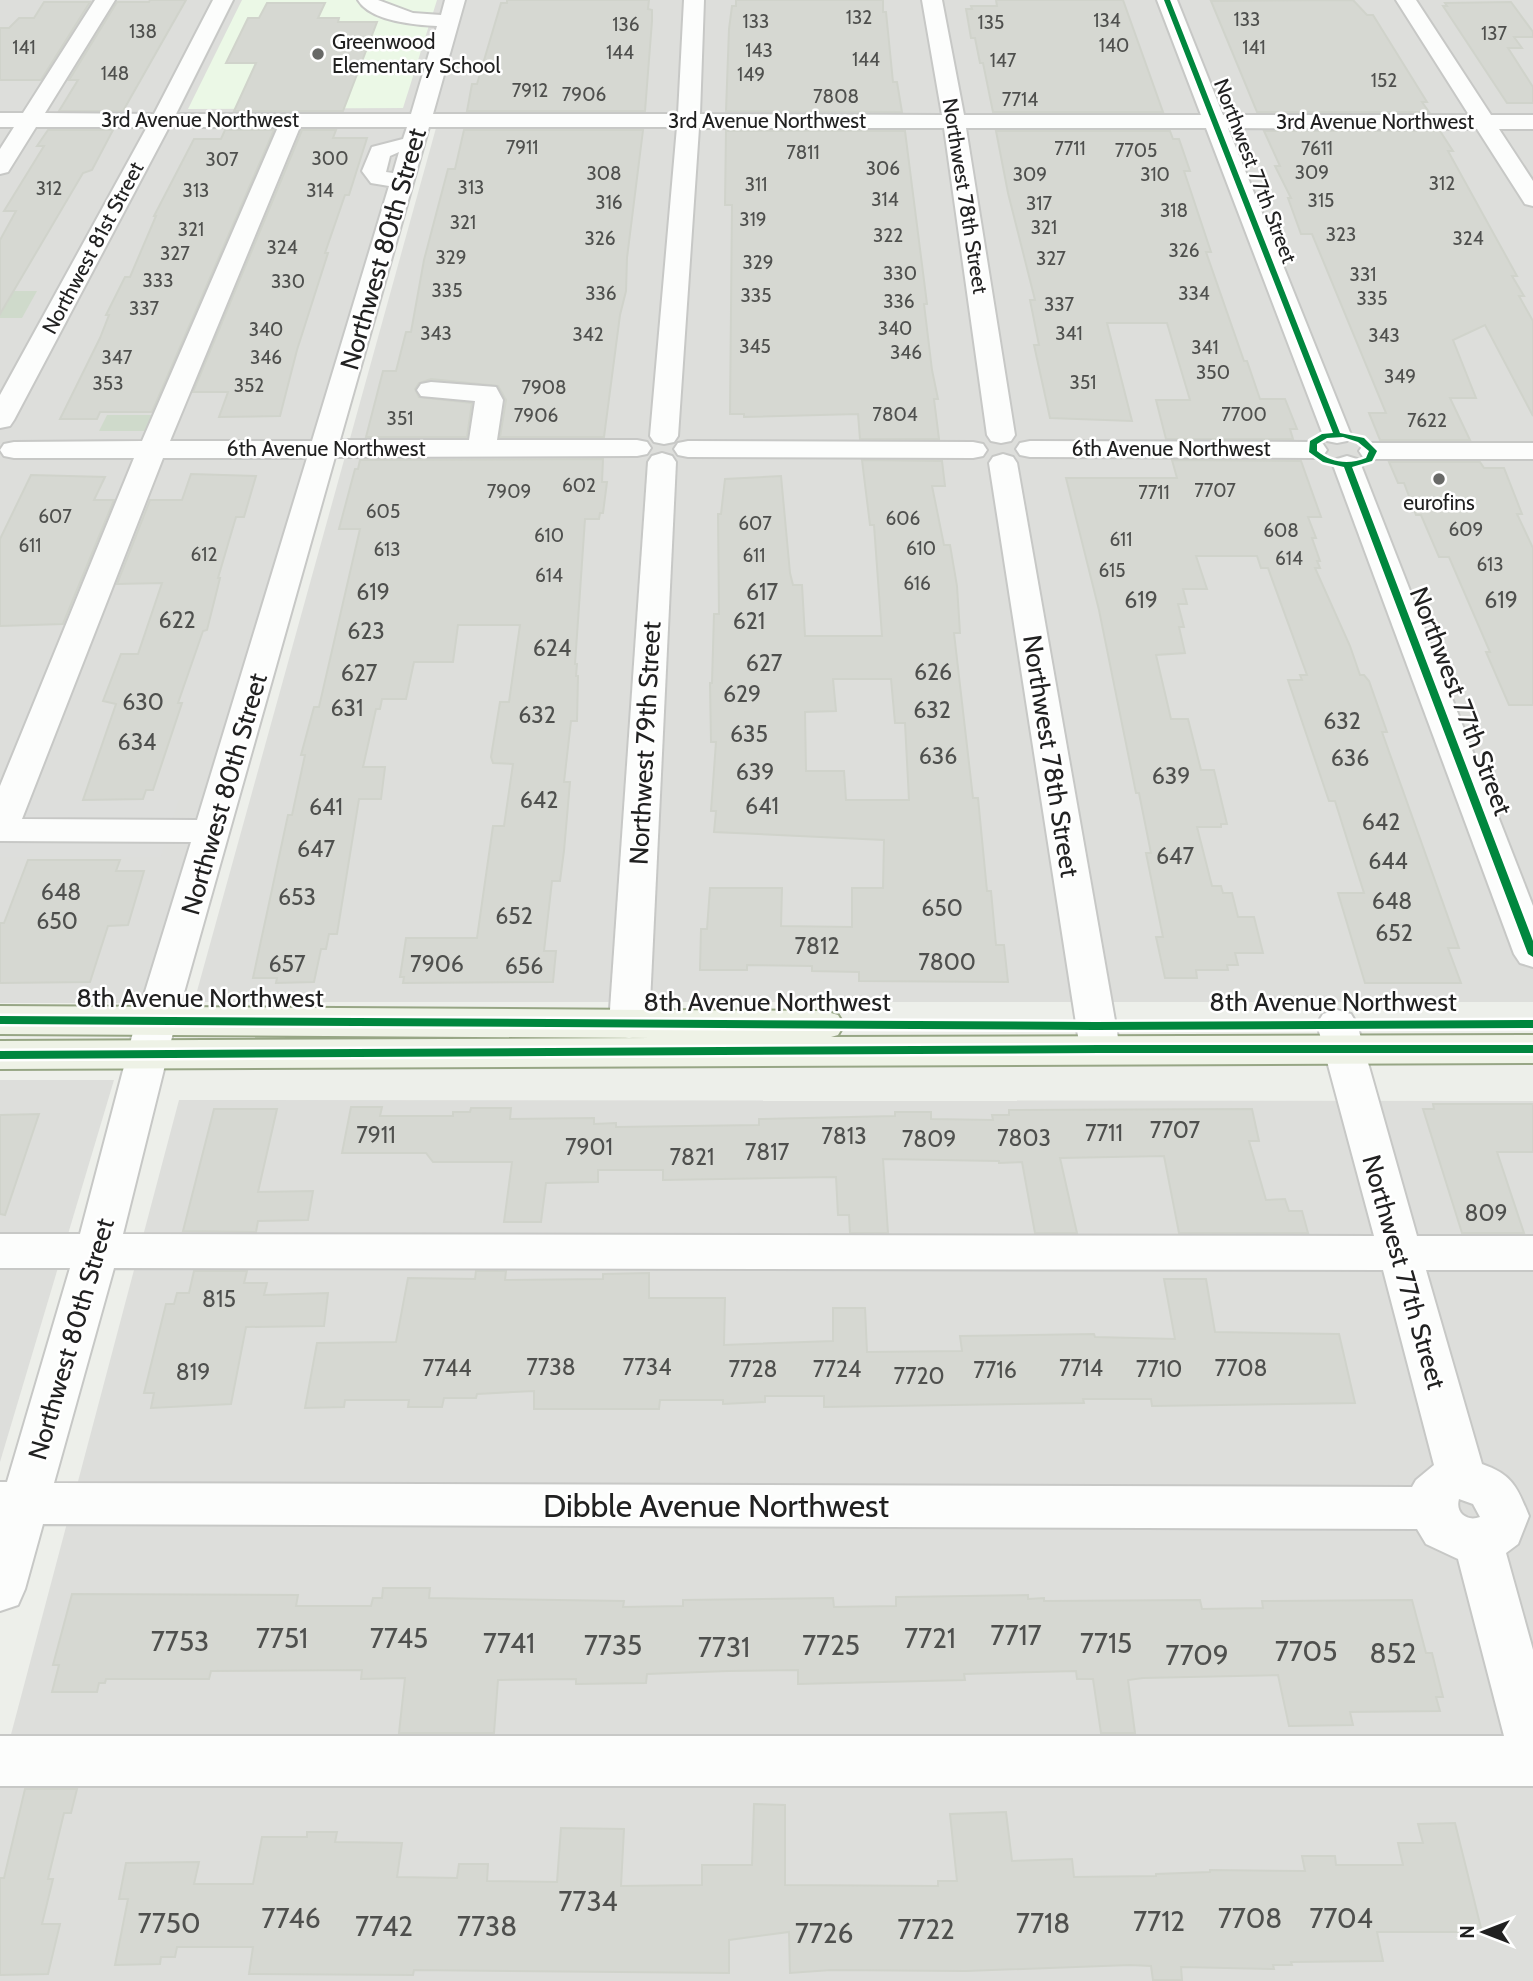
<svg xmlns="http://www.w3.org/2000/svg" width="1533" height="1981" font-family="Cabin,sans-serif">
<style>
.residential{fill:#dddedb}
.education{fill:#ebf8e6}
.construction{fill:#cfdacb}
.parking{fill:#dddedc}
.building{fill:#d6d8d2;stroke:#d0d3cb;stroke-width:2;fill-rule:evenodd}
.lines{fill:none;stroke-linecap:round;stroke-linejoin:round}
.minor-casing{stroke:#c7c8c6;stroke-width:4}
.major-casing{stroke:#97a685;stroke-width:4}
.minor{fill:#fcfdfc;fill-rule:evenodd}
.major{fill:#eef2e6;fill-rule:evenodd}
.cycleway-casing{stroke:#fff;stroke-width:5}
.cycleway{fill:#00873e;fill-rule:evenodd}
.poi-dot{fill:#686967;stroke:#fff;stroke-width:2.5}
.labels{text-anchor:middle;stroke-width:5;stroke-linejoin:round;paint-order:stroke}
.far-number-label{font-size:19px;fill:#4f504e}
.far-poi-label{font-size:21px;fill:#212121;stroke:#fff;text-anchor:start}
.far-street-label{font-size:21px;fill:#212121;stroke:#fff}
.number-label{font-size:23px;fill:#4f504e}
.street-label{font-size:26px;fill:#212121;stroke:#fff}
.near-number-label{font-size:28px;fill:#4f504e}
.near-street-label{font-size:32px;fill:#212121;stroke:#fff}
</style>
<rect width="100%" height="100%" fill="#edefea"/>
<g class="residential">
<polygon points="0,0 444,0 409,116 0,115"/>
<polygon points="466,0 1533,0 1533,118 432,118"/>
<polygon points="406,126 141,1003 0,1003 0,127"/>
<polygon points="436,128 1533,128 1533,1002 194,1002"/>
<polygon points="0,1080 114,1080 0,1462"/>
<polygon points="179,1100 1533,1101 1533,1981 0,1981 0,1776"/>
</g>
<polygon class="education" points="242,0 437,0 403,108 188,109"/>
<g class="construction">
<polygon points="0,291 37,291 22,318 0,318"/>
<polygon points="107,415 153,415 146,431 99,431"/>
</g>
<polygon class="parking" points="19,800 179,800 161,857 0,857 0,829"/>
<g class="building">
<polygon points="150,0 186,0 123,111 59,111 78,80 69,80 117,2 149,2"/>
<polygon points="507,0 649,0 648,9 652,10 652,21 645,111 467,111 472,84 477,84 501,3 507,3"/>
<polygon points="736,0 883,0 883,12 886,12 893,82 897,82 902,112 726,111 729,29 732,6 736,6"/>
<polygon points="996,0 1123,0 1163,112 993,112 983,63 980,63 975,38 971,38 966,9 972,9 971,6 997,6"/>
<polygon points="1353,0 1367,15 1373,15 1427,102 1422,102 1429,112 1257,112 1211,1"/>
<polygon points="44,2 90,2 41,80 0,80 0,28 9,28 19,18 34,18"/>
<polygon points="1511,2 1533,32 1533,37 1514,37 1522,48 1508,48 1533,87 1533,103 1507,103 1443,6 1447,6 1445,3"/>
<polygon points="267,3 325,3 318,18 339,18 338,22 377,22 343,111 234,111 256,63 226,63 248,18 259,18"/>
<polygon points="48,130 113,130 92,170 83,173 0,314 0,240 16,211 4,211 44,146 37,146"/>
<polygon points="225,130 274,130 152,412 100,412 97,419 60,419 100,338 109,315 106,315 125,277 130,277 156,216 154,216 194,139 221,139"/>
<polygon points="302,130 336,130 333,138 367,138 349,195 345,195 325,253 328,253 297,350 280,416 219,417 228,392 193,392"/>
<polygon points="464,130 643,130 627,258 626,291 620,315 604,437 500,437 506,400 498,386 431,379 419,383 415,389 419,397 472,403 467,437 366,437 383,371 396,371 406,332 411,332 424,260 448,169 455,169"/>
<polygon points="726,131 905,131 927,304 924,304 932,370 938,399 934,399 939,439 860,439 858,414 744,417 744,414 730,414 732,205 725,205"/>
<polygon points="996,131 1170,131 1173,139 1179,139 1190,171 1184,171 1211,252 1206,252 1244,361 1247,361 1260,399 1285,399 1297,429 1290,429 1293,439 1166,439 1156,400 1190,400 1167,323 1107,323 1132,421 1050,418 1034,345 1039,345 1030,300 1035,300 1008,193"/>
<polygon points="1264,131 1440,131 1453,151 1448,151 1517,276 1512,276 1524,296 1519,296 1533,321 1533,416 1485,325 1453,340 1476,398 1450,398 1470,440 1380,440 1369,413 1386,413 1312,234 1301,234 1288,198 1291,198 1275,166 1280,166"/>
<polygon points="603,459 602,482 607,482 603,513 600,513 599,519 585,519 575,664 577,664 576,676 578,676 577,721 571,721 564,782 570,782 564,851 560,881 552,881 544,951 556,951 553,982 403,983 404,977 400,977 406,938 477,938 493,826 504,826 513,764 493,763 491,757 500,702 509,702 520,625 458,625 453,662 414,662 406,699 382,699 380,709 376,709 363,767 385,767 381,799 359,799 337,934 329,934 326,949 321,949 314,982 276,983 277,978 253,978 288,815 292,815 305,755 301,755 314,707 319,707 360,529 339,529 355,469 358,469 360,460"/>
<path d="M862 460 942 461 945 486H932L944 545H950L957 586 960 633H954L973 798H978L987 891H991L996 945H1004L1008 982 859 981V972L812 971V966L747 965V970H700L701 929H707L710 888H782L781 926 852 927V888H883L884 840 714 832 716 811H711L716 742H711L710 683H712L714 614H719L718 514H721L725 479 781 476 790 573 793 585H802L805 636H882L874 525H870ZM833 679H891L895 723H905L909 800H846L844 771H806L805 712 836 711Z"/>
<polygon points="1172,460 1301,461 1321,517 1308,517 1316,538 1312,538 1320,561 1317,561 1320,568 1315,568 1350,646 1360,675 1364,675 1369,681 1387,732 1382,732 1459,948 1448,948 1461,983 1365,983 1338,893 1364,893 1335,801 1329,801 1288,680 1302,680 1300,675 1307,675 1268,568 1261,568 1257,556 1196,556 1207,589 1183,589 1187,604 1178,604 1184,627 1179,627 1185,653 1156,655 1171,719 1188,719 1201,770 1214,770 1227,824 1221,824 1221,827 1197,827 1212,886 1221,886 1223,893 1232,893 1238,917 1254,917 1263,953 1235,953 1238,965 1227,965 1228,970 1196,970 1197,978 1165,978 1156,937 1163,937 1146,853 1151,853 1139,793 1136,793 1099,610 1066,478 1177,478"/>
<polygon points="1389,462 1480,462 1484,468 1504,468 1522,514 1517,514 1533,548 1533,705 1509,705 1486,652 1490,652 1449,557 1439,557 1421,515 1416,515 1404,483 1398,483"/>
<polygon points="191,474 256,476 244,517 236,517 218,578 220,578 207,630 203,631 178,703 182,703 153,790 146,790 143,799 83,800 116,704 103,701 121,654 138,654 162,583 117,584 150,500 182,500"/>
<polygon points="31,475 105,477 94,500 114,500 63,624 0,626 0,539"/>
<polygon points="28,860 120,860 116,871 144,871 128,925 108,926 90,982 0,983 0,923 4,923"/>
<polygon points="1433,1104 1533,1104 1533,1152 1497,1152 1524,1233 1462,1233 1423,1109 1434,1109"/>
<polygon points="351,1107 382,1107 380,1116 453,1116 453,1112 470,1112 471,1108 511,1108 510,1119 594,1118 594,1124 616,1123 616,1127 759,1125 759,1119 895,1116 895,1112 931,1112 931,1119 993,1120 992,1115 1009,1115 1009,1110 1252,1109 1259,1141 1249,1141 1266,1200 1285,1199 1289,1211 1302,1211 1308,1233 1179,1233 1164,1156 1060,1158 1077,1233 1035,1233 1022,1162 999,1163 999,1161 883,1159 888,1233 850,1233 849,1215 838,1215 836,1177 663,1180 663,1170 598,1170 598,1182 546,1183 541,1222 504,1222 512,1162 433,1162 426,1153 342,1153"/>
<polygon points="214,1109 277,1109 258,1192 313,1191 308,1220 258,1221 256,1232 183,1231"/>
<polygon points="39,1114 5,1215 0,1214 0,1115"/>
<polygon points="194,1271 247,1271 244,1283 267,1283 264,1295 328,1293 324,1326 246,1327 231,1404 151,1408 154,1393 144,1393 166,1304 174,1304 177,1293 189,1293"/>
<polygon points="476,1271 506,1271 505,1280 603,1279 603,1274 649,1273 649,1298 725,1298 724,1345 833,1341 833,1308 865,1308 867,1352 962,1351 960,1336 1094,1334 1095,1337 1175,1339 1164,1279 1206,1279 1215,1332 1339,1334 1355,1403 1152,1406 1151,1399 1083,1399 1084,1403 824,1407 824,1396 765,1396 765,1402 723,1404 723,1400 660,1400 659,1409 534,1409 534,1391 477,1394 476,1398 444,1398 442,1407 408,1407 409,1400 345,1400 344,1407 305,1408 317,1343 396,1342 408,1278 475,1279"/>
<polygon points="383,1588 430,1588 429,1598 624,1601 623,1607 683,1606 683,1600 833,1598 834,1607 896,1606 896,1597 1028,1595 1028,1599 1044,1598 1044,1601 1200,1600 1202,1609 1263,1608 1262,1601 1412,1600 1426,1653 1432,1653 1443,1697 1436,1697 1440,1711 1350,1712 1353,1725 1289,1726 1278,1675 1143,1678 1128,1680 1135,1733 1101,1733 1093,1679 1077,1679 1076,1671 964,1674 965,1680 798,1684 798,1670 728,1671 647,1674 646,1683 576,1684 576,1679 498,1680 494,1733 399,1733 405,1678 361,1679 362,1670 211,1671 209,1679 106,1679 105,1683 99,1683 97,1692 52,1692 59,1665 53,1665 72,1594 298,1595 296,1606 371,1606 373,1598 382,1598"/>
<polygon points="25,1789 77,1789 71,1813 64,1813 48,1879 53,1879 42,1924 60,1924 48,1974 0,1975 0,1878 4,1878"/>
<polygon points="754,1804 785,1805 785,1885 938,1886 938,1881 957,1881 950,1814 1006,1812 1012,1861 1072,1859 1074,1877 1156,1876 1156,1874 1210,1872 1210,1870 1305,1871 1302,1856 1335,1856 1336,1865 1403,1865 1398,1843 1423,1843 1418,1824 1455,1823 1482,1932 1377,1932 1383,1961 1291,1962 1292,1965 1273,1965 1274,1969 1181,1967 1182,1980 1153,1980 1151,1966 1130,1965 966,1971 831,1970 790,1973 789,1932 729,1940 729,1973 414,1970 413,1975 249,1974 253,1947 177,1947 175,1957 161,1957 160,1964 115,1965 128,1899 119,1899 126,1863 199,1862 194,1884 253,1884 262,1837 307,1837 307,1832 337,1832 335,1842 402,1843 397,1877 457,1878 459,1864 488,1864 487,1881 557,1882 561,1828 624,1829 621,1886 702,1885 702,1865 752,1865"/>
</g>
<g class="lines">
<g class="minor-casing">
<g id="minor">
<path d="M95 0H115L45 113 154 114 213 0H233L176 114H411L437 26C415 25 370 21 358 0H378L413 13 441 15 445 0H465L433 114H678L684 0H704L700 114 942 115 922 0H942L964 115H1201L1157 0H1177L1223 115H1469L1396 0H1416L1491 115H1533V129H1499L1533 181V206L1525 204 1477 129 1228 128 1351 435 1347 441 1337 443 1327 441 1323 435 1206 128H966L1015 435 1011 441 1001 443 991 441 987 435 944 128H699L678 436 674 442 664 444 654 442 650 436 677 127H429L340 440H469L475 401 421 396 417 390 421 384 431 382 496 387 503 400 497 440H637L647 442 651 448 647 454 637 456 335 457 176 1021 123 1234 1374 1236 1317 1024 1323 1014 1337 1010 1351 1014 1357 1024 1417 1236H1533V1270H1426L1482 1464C1513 1475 1517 1487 1529 1516L1518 1544 1506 1553 1533 1650V1786H0V1736H1504L1458 1559 1426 1544 1417 1529 43 1524 25 1589 18 1605 0 1611V1482H7L70 1268H0V1234H80L136 1021 191 842 0 841V786L134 458H14L4 456 0 450 4 444 14 442 142 441 278 127H169L14 420 10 426 0 428V395L147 127H36L8 172 0 174V149L14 127H0V113H23ZM300 127H407L403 139 372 147 362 171 371 183 389 186 312 441H170ZM399 152 393 173 386 172 390 156ZM163 458H307L197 820 22 819ZM114 1268 1383 1270 1434 1465 1416 1480 1412 1487 54 1483ZM1459 1499 1473 1504 1480 1517C1467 1522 1455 1513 1459 1499Z"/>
<polygon points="688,441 973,442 983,444 987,450 983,456 973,458 688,457 678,455 674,449 678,443"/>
<polygon points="1030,441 1313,442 1323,444 1327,450 1323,456 1313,458 1030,457 1020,455 1016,449 1020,443"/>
<polygon points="1373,443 1533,443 1533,459 1373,459 1363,457 1359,451 1363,445"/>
<polygon points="662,453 672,456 676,462 649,1024 643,1034 629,1038 615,1034 609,1024 648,462 652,456"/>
<polygon points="1003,454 1013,457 1017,463 1120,1049 1114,1059 1100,1063 1086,1059 1080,1049 989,463 993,457"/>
<polygon points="1347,456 1357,459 1361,465 1533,906 1533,967 1520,963 1514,954 1333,465 1337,459"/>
</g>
</g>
<g class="major-casing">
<polygon id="major" points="0,1006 824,1011 838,1015 844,1025 838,1035 831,1037 1533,1035 1533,1063 0,1069 0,1041 651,1038 0,1034"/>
</g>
<use href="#minor" class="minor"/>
<use href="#major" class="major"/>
<g class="cycleway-casing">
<g id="cycleway">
<path d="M1164 0H1170L1340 433 1364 438 1377 451 1372 461 1352 467 1533 941V957L1528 954 1344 467 1323 462 1309 452 1310 441 1322 434 1333 433ZM1343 437 1358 442 1369 451 1366 458C1349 465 1331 463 1317 451V444L1327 438Z"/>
<polygon points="0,1016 1095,1022 1533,1020 1533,1028 1095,1030 0,1024"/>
<polygon points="1100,1045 1533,1045 1533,1053 1100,1053 0,1059 0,1051"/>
</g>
</g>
<use href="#cycleway" class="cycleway"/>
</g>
<g class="poi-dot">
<circle cx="318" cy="54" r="7"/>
<circle cx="1439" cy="479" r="7"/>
</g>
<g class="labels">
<g class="far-number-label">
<text x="859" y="24">132</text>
<text x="1247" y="26">133</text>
<text x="1107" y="27">134</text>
<text x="756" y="28">133</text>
<text x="991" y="29">135</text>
<text x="626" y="31">136</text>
<text x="143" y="38">138</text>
<text x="1494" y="40">137</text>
<text x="1114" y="52">140</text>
<text x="24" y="54">141</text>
<text x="1254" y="54">141</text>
<text x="759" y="57">143</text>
<text x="620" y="59">144</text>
<text x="866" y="66">144</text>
<text x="1003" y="67">147</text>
<text x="115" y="80">148</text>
<text x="751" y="81">149</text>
<text x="1384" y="87">152</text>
<text x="530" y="97">7912</text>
<text x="584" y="101">7906</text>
<text x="836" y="103">7808</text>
<text x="1020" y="106">7714</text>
<text x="522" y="154">7911</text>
<text x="1070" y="155">7711</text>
<text x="1317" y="155">7611</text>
<text x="1136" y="157">7705</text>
<text x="803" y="159">7811</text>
<text x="330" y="165">300</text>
<text x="222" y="166">307</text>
<text x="883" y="175">306</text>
<text x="1312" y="179">309</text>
<text x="604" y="180">308</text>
<text x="1030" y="181">309</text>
<text x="1155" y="181">310</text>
<text x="1442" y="190">312</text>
<text x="756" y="191">311</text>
<text x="471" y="194">313</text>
<text x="49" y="195">312</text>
<text x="196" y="197">313</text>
<text x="320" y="197">314</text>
<text x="885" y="206">314</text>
<text x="1321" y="207">315</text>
<text x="609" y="209">316</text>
<text x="1039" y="210">317</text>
<text x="1174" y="217">318</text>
<text x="753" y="226">319</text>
<text x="463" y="229">321</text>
<text x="1044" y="234">321</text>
<text x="191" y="236">321</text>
<text x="1341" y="241">323</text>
<text x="888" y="242">322</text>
<text x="600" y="245">326</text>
<text x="1468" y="245">324</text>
<text x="282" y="254">324</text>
<text x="1184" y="257">326</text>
<text x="175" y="260">327</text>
<text x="451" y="264">329</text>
<text x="1051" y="265">327</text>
<text x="758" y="269">329</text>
<text x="900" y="280">330</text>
<text x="1363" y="281">331</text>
<text x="158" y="287">333</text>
<text x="288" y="288">330</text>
<text x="447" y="297">335</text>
<text x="601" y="300">336</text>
<text x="1194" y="300">334</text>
<text x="756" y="302">335</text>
<text x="1372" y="305">335</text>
<text x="899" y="308">336</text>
<text x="1059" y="311">337</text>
<text x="144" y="315">337</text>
<text x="895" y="335">340</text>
<text x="266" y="336">340</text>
<text x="436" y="340">343</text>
<text x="1069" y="340">341</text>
<text x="588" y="341">342</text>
<text x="1384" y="342">343</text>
<text x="755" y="353">345</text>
<text x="1205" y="354">341</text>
<text x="906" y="359">346</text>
<text x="117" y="364">347</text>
<text x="266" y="364">346</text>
<text x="1213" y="379">350</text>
<text x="1400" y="383">349</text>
<text x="1083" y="389">351</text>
<text x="108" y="390">353</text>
<text x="249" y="392">352</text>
<text x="544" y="394">7908</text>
<text x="895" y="421">7804</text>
<text x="1244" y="421">7700</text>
<text x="536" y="422">7906</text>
<text x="400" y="425">351</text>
<text x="1427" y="427">7622</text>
<text x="579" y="492">602</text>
<text x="1215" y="497">7707</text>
<text x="509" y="498">7909</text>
<text x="1154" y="499">7711</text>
<text x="383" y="518">605</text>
<text x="55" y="523">607</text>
<text x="903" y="525">606</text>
<text x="755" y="530">607</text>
<text x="1466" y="536">609</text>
<text x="1281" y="537">608</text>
<text x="549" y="542">610</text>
<text x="1121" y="546">611</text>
<text x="30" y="552">611</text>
<text x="921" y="555">610</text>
<text x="387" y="556">613</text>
<text x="204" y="561">612</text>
<text x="754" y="562">611</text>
<text x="1289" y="565">614</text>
<text x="1490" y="571">613</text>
<text x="1112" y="577">615</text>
<text x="549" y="582">614</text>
<text x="917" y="590">616</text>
</g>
<g class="far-poi-label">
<text x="332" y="49">Greenwood<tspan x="332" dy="24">Elementary School</tspan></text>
<text x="1439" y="510" text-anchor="middle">eurofins</text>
</g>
<g class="far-street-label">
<text x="200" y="127">3rd Avenue Northwest</text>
<text x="767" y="128">3rd Avenue Northwest</text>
<text x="1375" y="129">3rd Avenue Northwest</text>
<text transform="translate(1255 171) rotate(69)" y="7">Northwest 77th Street</text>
<text transform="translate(965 196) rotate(81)" y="7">Northwest 78th Street</text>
<text transform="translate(93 248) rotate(-62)" y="7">Northwest 81st Street</text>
<text x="326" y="456">6th Avenue Northwest</text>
<text x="1171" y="456">6th Avenue Northwest</text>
</g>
<g class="number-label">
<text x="373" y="600">619</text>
<text x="762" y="600">617</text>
<text x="1141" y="608">619</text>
<text x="1501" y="608">619</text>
<text x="177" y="628">622</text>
<text x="749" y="629">621</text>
<text x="366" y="639">623</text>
<text x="552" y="656">624</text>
<text x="764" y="671">627</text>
<text x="933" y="680">626</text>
<text x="359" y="681">627</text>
<text x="742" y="702">629</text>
<text x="143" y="710">630</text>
<text x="347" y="716">631</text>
<text x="932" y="718">632</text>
<text x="537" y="723">632</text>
<text x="1342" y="729">632</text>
<text x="749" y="742">635</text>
<text x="137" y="750">634</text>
<text x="938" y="764">636</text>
<text x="1350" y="766">636</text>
<text x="755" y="780">639</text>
<text x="1171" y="784">639</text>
<text x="539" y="808">642</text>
<text x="762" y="814">641</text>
<text x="326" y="815">641</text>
<text x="1381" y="830">642</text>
<text x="316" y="857">647</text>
<text x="1175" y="864">647</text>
<text x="1388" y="869">644</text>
<text x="61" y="900">648</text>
<text x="297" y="905">653</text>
<text x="1392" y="909">648</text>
<text x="942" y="916">650</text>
<text x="514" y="924">652</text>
<text x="57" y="929">650</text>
<text x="1394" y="941">652</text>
<text x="817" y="954">7812</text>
<text x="947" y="970">7800</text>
<text x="287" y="972">657</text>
<text x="437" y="972">7906</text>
<text x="524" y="974">656</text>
<text x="1175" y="1138">7707</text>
<text x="1104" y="1141">7711</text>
<text x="376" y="1143">7911</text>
<text x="844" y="1144">7813</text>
<text x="1024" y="1146">7803</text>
<text x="929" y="1147">7809</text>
<text x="589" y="1155">7901</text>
<text x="767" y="1160">7817</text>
<text x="692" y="1165">7821</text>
<text x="1486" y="1221">809</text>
<text x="219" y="1307">815</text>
<text x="551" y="1375">7738</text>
<text x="647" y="1375">7734</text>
<text x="447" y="1376">7744</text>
<text x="1081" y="1376">7714</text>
<text x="1241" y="1376">7708</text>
<text x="753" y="1377">7728</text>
<text x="837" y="1377">7724</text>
<text x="1159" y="1377">7710</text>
<text x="995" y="1378">7716</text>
<text x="193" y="1380">819</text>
<text x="919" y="1384">7720</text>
</g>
<g class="street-label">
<text transform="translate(383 249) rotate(-74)" y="9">Northwest 80th Street</text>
<text transform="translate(1461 701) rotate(69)" y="9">Northwest 77th Street</text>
<text transform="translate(645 743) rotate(-87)" y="9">Northwest 79th Street</text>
<text transform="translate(1051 756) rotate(81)" y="9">Northwest 78th Street</text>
<text transform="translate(224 794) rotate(-74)" y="9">Northwest 80th Street</text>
<text x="200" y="1007">8th Avenue Northwest</text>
<text x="767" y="1011">8th Avenue Northwest</text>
<text x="1333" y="1011">8th Avenue Northwest</text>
<text transform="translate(1404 1272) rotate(74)" y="9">Northwest 77th Street</text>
<text transform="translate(71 1339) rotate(-74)" y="9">Northwest 80th Street</text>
</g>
<g class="near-number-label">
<text x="1016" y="1645">7717</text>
<text x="282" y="1648">7751</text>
<text x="399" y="1648">7745</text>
<text x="930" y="1648">7721</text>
<text x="180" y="1651">7753</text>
<text x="509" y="1653">7741</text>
<text x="1106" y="1653">7715</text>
<text x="613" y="1655">7735</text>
<text x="831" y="1655">7725</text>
<text x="724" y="1657">7731</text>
<text x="1306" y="1661">7705</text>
<text x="1393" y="1663">852</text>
<text x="1197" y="1665">7709</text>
<text x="588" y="1911">7734</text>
<text x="291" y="1928">7746</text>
<text x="1250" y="1928">7708</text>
<text x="1341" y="1928">7704</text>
<text x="1159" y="1931">7712</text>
<text x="169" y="1933">7750</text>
<text x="1043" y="1933">7718</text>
<text x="384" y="1936">7742</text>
<text x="487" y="1936">7738</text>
<text x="926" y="1939">7722</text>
<text x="824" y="1943">7726</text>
</g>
<g class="near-street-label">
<text x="716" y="1517">Dibble Avenue Northwest</text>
</g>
</g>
<g transform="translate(1484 1932) rotate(270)" stroke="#ffffff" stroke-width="5" paint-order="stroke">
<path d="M0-5L12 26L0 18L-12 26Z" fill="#212121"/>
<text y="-10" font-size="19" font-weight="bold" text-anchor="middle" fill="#212121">N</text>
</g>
</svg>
